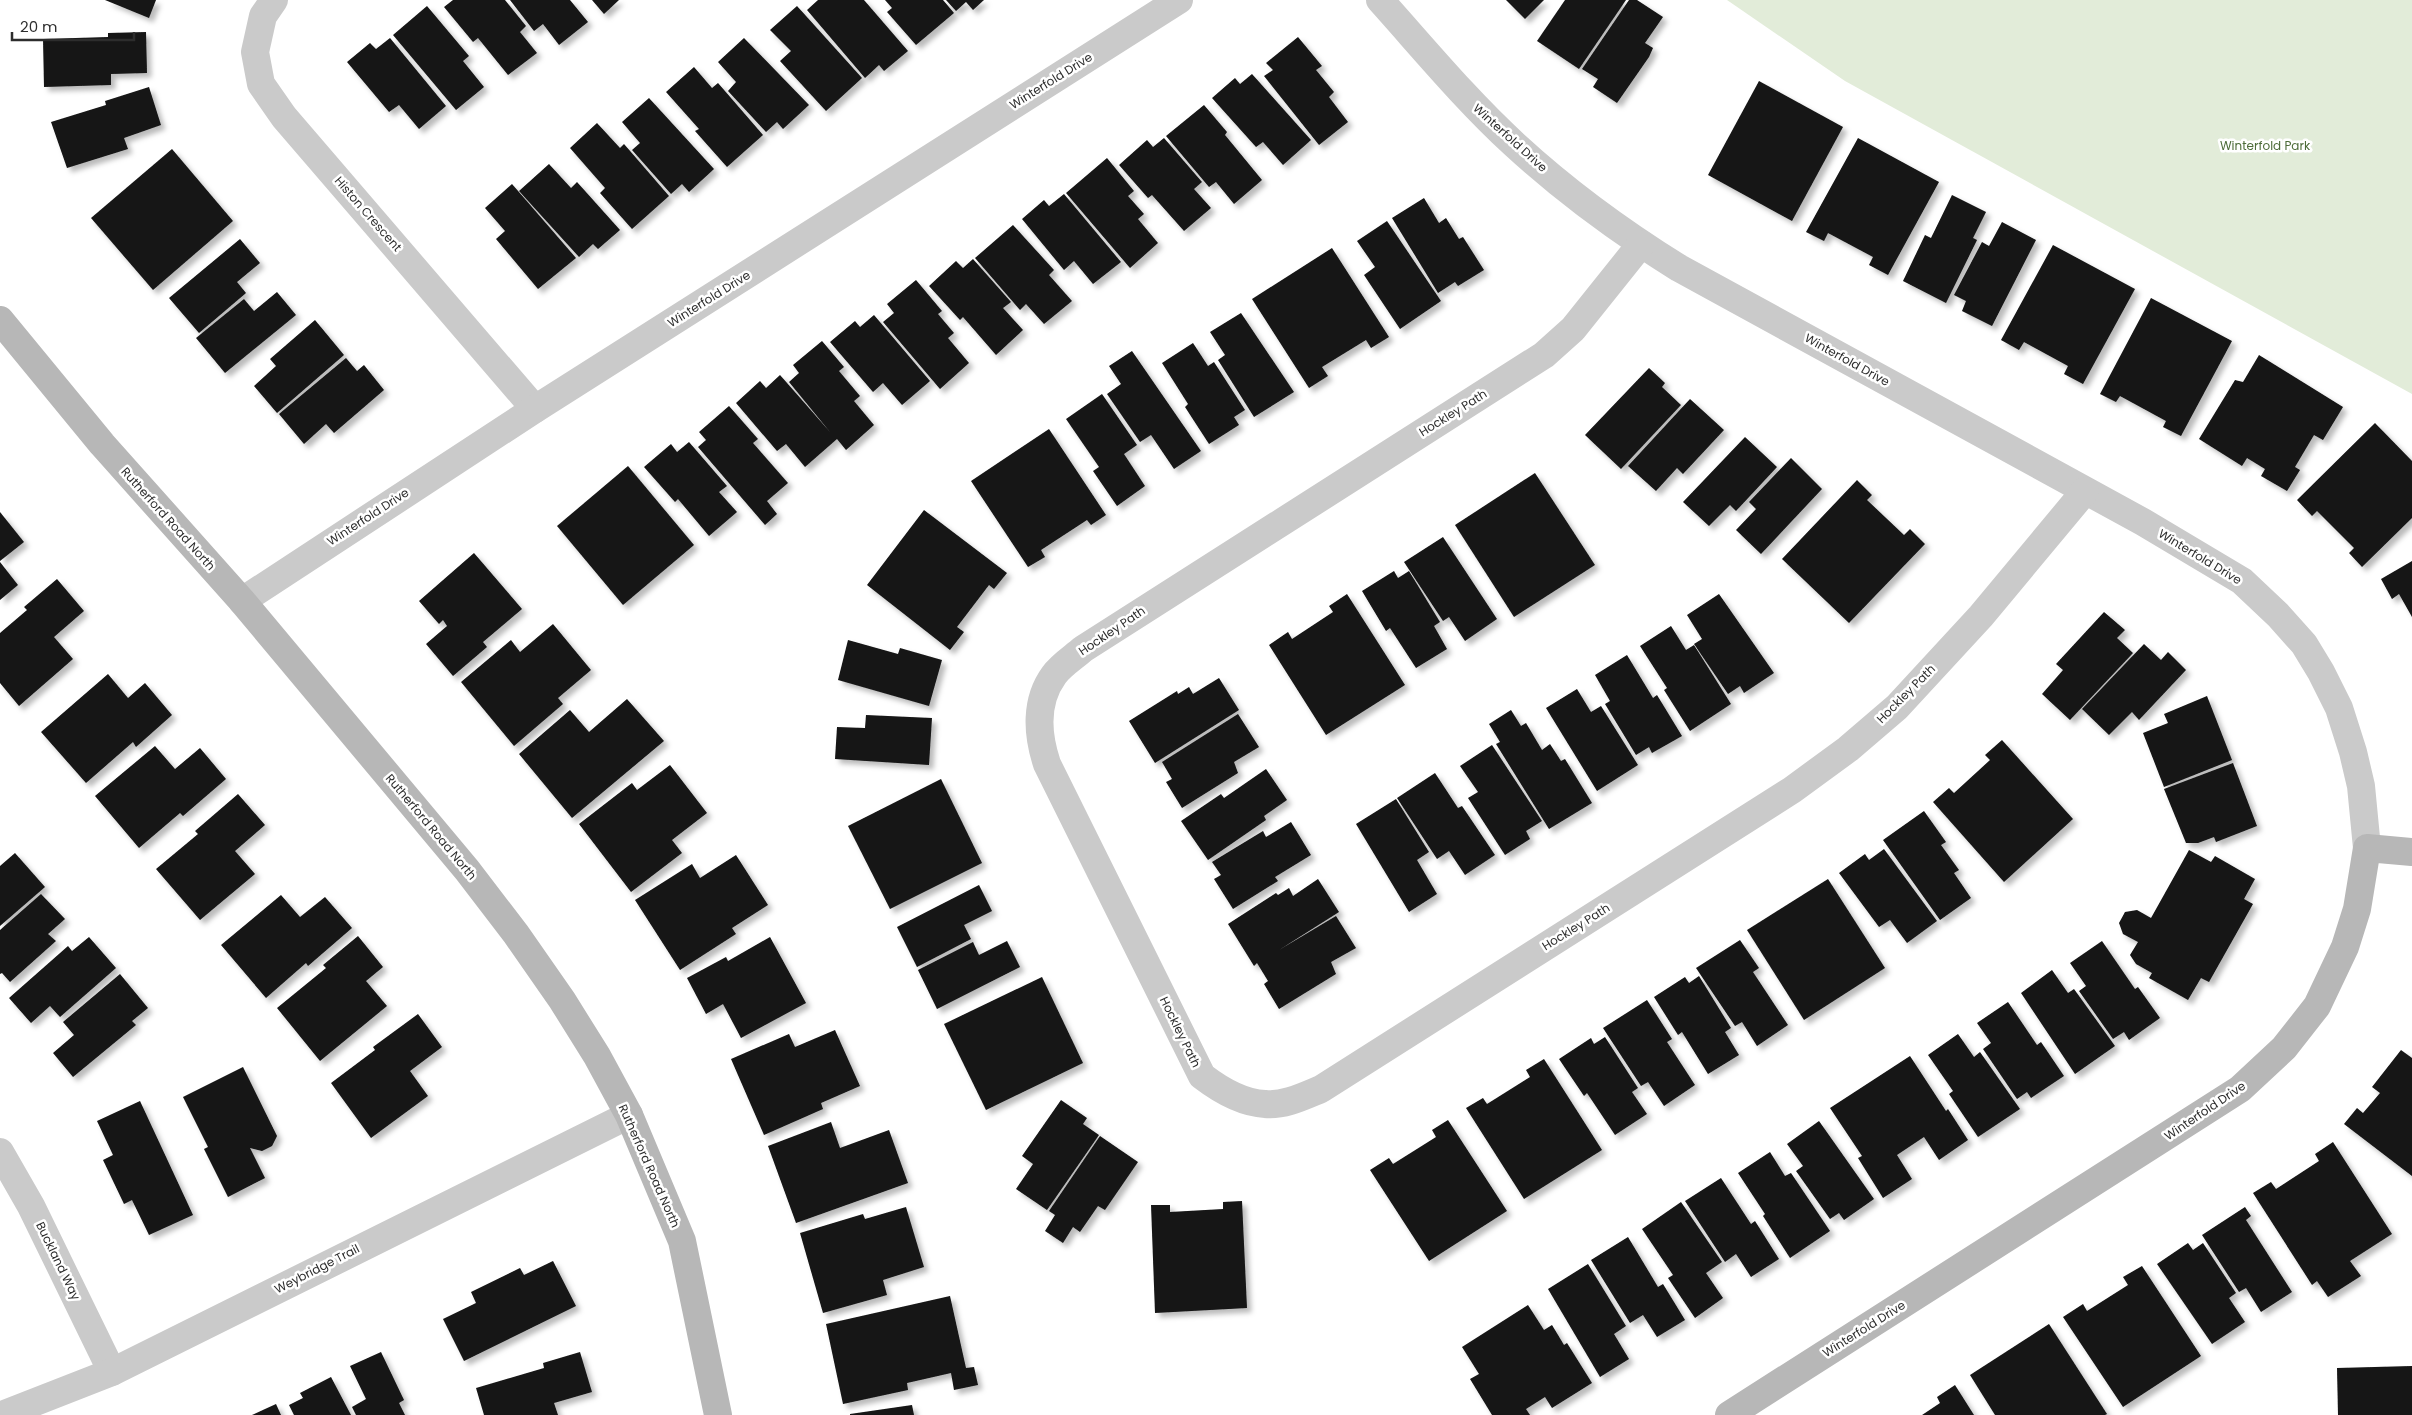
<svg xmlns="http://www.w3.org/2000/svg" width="2412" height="1415" font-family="Poppins,sans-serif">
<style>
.green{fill:#e2ecd9}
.building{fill:#141414;filter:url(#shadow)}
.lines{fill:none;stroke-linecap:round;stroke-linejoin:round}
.street{stroke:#cacaca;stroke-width:28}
.secondary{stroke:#b7b7b7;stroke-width:28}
.labels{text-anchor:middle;stroke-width:5;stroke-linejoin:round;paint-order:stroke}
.street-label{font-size:12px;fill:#2d2d2d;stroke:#fff}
.park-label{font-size:12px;fill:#4c6b38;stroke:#fff}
</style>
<defs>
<filter id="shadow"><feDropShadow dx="4.5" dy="4.5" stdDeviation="2.5" flood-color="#0004"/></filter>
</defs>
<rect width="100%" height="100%" fill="#fff"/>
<polygon class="green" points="1727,0 2412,0 2412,394 1845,81"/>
<g class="building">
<polygon points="105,0 156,0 149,18"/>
<polygon points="453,0 505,0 526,26 520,32 537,53 508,75 478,38 473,42 444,7"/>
<polygon points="510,0 570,0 588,22 559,45 543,24 534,31"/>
<polygon points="592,0 619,0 604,14"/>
<polygon points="818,0 864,0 908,51 884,71 879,65 865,78 807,10"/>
<polygon points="885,0 943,0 954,13 916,45 887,12 892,8"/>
<polygon points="946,0 984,0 973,10 966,2 956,11"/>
<polygon points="1506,0 1544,0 1525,19"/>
<polygon points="1565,0 1626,0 1579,69 1537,41"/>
<polygon points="1629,0 1637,0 1663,17 1645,43 1653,48 1649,57 1617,103 1593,87 1598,79 1582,69"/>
<polygon points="427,6 469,56 463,61 484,87 456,110 393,35"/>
<polygon points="797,6 862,78 826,111 780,61 791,51 770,30"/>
<polygon points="146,32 147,73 111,74 111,85 44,87 43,39 108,37 108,33"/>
<polygon points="1298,37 1322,66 1316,70 1334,92 1329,97 1348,122 1319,145 1264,76 1273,70 1266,63"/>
<polygon points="390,38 446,106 419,129 399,105 389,112 347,62 370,43 376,49"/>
<polygon points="744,38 809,105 783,129 777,122 766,132 728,91 736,82 718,62"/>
<polygon points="694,67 712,88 718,83 763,135 727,167 695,131 699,129 666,92"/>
<polygon points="1252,74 1311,140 1283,165 1263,142 1256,147 1212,98 1235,78 1240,84"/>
<polygon points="1759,81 1843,127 1792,221 1708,175"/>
<polygon points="149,87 161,125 124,138 128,149 67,168 51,122 106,105 105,101"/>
<polygon points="649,98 714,169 689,192 682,184 671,194 632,150 640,143 622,122"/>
<polygon points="1204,105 1227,132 1225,135 1262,180 1234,204 1216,182 1209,187 1166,136"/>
<polygon points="597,123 620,148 624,144 669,196 632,229 600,193 605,188 570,148"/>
<polygon points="1164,138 1202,182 1194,189 1211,208 1184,231 1152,195 1148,198 1119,165 1147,140 1153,147"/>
<polygon points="1858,138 1939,182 1888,275 1869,265 1873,257 1828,233 1824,241 1806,232"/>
<polygon points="172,149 233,221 153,290 91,218"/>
<polygon points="1107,158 1134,191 1128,196 1144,214 1138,219 1158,243 1130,268 1066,193"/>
<polygon points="549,164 571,188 577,182 620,230 598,249 593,244 579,257 519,191"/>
<polygon points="512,184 576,258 538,289 496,239 505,231 485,208"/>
<polygon points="1064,194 1121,262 1093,284 1074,261 1064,270 1022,219 1044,200 1049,206"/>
<polygon points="1952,195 1986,212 1973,238 1977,240 1946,303 1903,281 1925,235 1931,238"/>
<polygon points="1424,198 1439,223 1446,218 1459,239 1463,237 1484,270 1458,286 1455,282 1438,293 1392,218"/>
<polygon points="1387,221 1441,301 1400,329 1364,275 1375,267 1357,241"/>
<polygon points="2002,222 2036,240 1992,326 1962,311 1966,301 1954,295 1982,242 1989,246"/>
<polygon points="1013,225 1054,270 1049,275 1072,301 1044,324 1026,304 1020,310 975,258"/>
<polygon points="240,239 260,263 237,282 246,293 199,333 169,298"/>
<polygon points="2053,245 2135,289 2083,384 2064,374 2068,366 2024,342 2019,350 2001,340"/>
<polygon points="1332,248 1389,337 1371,348 1366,340 1322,367 1328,376 1309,388 1252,299"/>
<polygon points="973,259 1011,302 1003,308 1023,330 996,355 963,317 960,320 929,286 956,261 963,268"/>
<polygon points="916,280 942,311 938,314 954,333 948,338 969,363 940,389 883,322 894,313 887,304"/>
<polygon points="277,292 296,315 225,373 196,338 244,299 254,311"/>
<polygon points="2151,298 2232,341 2181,436 2163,427 2166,421 2120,396 2116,402 2100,394"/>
<polygon points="1241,313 1294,392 1254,417 1218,360 1225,355 1210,332"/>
<polygon points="874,315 930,381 902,405 883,383 873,392 830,342 855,321 860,327"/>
<polygon points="315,320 344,355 277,413 254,386 276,366 270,359"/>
<polygon points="822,341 844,367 839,371 860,396 854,401 874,425 846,450 837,439 805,467 786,444 777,451 736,403 760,381 766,388 780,375 830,432 789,382 799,373 793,365"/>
<polygon points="1193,343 1208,366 1214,362 1245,410 1234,417 1239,425 1209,444 1185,407 1188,404 1162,363"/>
<polygon points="1132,351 1201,451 1174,469 1151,435 1140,442 1107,394 1121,384 1109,366"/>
<polygon points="2259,355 2343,407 2323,440 2314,435 2295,467 2300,470 2287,491 2261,476 2265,469 2247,458 2242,466 2199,439 2235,380 2243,382"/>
<polygon points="346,358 357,371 364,365 384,390 334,433 326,424 304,444 279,414"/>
<polygon points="1649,368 1665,383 1662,387 1681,405 1621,469 1585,435"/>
<polygon points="1102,394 1137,445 1124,454 1145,486 1117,506 1093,471 1099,467 1066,419"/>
<polygon points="1690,399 1724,430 1683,474 1677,468 1656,491 1628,466"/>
<polygon points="729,406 758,439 753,443 788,483 767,501 777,514 765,525 698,447 706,440 699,432"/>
<polygon points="2375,423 2412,461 2412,518 2362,567 2349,553 2354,548 2317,511 2312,516 2297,500"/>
<polygon points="1049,429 1106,515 1091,525 1087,520 1041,550 1045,557 1028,567 971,481"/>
<polygon points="1745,437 1777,467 1736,511 1730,505 1709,526 1683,502"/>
<polygon points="689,442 727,486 719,492 737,512 709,536 678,499 675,502 644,467 671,444 677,452"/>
<polygon points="1791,458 1822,489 1761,554 1736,530 1756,509 1749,502"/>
<polygon points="628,466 694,545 623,605 557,526"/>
<polygon points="1535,473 1595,565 1514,617 1455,525"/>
<polygon points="1857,480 1872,495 1867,500 1904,535 1910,529 1925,544 1849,623 1782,559"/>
<polygon points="924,510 1007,573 994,589 989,585 957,627 964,632 950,650 867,585"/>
<polygon points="0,512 24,542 0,561"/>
<polygon points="1443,537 1497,619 1465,641 1449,617 1443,621 1404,562"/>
<polygon points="474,553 522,609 483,642 487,647 453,676 426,644 447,626 443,620 439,624 419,601"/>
<polygon points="2412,561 2412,617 2399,594 2392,599 2381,579"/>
<polygon points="0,562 18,585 0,600"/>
<polygon points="1394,571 1398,578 1409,571 1440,622 1434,626 1447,649 1416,668 1390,628 1386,631 1362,591"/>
<polygon points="57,579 84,611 54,637 73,659 19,706 0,683 0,633 27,610 24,607"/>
<polygon points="1347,594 1405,685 1326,735 1269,645 1288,632 1292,639 1333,612 1329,606"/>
<polygon points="1719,594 1774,673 1744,693 1740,686 1728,694 1694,644 1702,639 1687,615"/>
<polygon points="2104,612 2125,630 2117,638 2133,653 2070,720 2042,694 2063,670 2056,664"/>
<polygon points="553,624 591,670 558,698 563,704 514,746 461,682 511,640 520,652"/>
<polygon points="1671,626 1686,650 1694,645 1731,704 1690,731 1664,690 1667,688 1640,646"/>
<polygon points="848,640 898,654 900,648 942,660 929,706 838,680"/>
<polygon points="2144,644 2161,660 2168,652 2186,670 2139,720 2132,712 2109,735 2082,709"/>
<polygon points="1627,655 1653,698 1657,695 1682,736 1652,753 1649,747 1636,755 1605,704 1610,701 1595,675"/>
<polygon points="108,674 128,698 145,683 172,715 136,747 133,742 86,783 41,732"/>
<polygon points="1219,678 1239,710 1155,763 1129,721 1177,691 1178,694 1189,687 1193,694"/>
<polygon points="1577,689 1591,712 1601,706 1638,765 1597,791 1546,708"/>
<polygon points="2207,696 2232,760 2164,787 2143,733 2168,723 2164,714"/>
<polygon points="627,699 664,741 572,818 519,754 570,710 589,732"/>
<polygon points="1511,710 1521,726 1526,723 1542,750 1550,744 1561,761 1565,759 1592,803 1549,829 1496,744 1500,742 1489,724"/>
<polygon points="1238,714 1259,747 1234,762 1238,773 1182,808 1166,782 1172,779 1162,762"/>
<polygon points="866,715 932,718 929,765 835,759 837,727 865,728"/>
<polygon points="2002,740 2073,819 2004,882 1933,802 1949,788 1954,793 1990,760 1985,755"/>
<polygon points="1492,745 1542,821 1526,831 1530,839 1505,855 1468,798 1478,792 1460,766"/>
<polygon points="155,746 175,769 200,748 226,779 183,816 180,813 139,848 95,796"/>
<polygon points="2233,763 2257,826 2216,842 2214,837 2198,843 2186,843 2164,789"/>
<polygon points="670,765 707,813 672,840 682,853 631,892 579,824 632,783 637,790"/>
<polygon points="1266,769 1287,800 1264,816 1266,820 1208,860 1181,821 1221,794 1224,798"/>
<polygon points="1435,773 1458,808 1462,806 1495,855 1465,875 1449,851 1437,859 1397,798"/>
<polygon points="941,779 982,863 890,909 848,826"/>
<polygon points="238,794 265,825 235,851 255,874 200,920 156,869 198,834 195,831"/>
<polygon points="1396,799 1429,852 1417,860 1437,894 1409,912 1356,824"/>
<polygon points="1924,811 1946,842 1941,845 1959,870 1954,873 1971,898 1940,920 1883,840"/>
<polygon points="1291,822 1311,855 1275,877 1278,881 1233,909 1214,879 1221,875 1212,862 1263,831 1266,837"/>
<polygon points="1884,849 1937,921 1907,943 1890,920 1879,927 1839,873 1865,854 1869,860"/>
<polygon points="2189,850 2211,862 2215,856 2255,879 2244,899 2253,904 2209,982 2201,978 2188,1000 2149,978 2152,973 2136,964 2130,955 2138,942 2123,934 2119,923 2125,912 2137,910 2151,918"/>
<polygon points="15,853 45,887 0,926 0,866"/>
<polygon points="736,855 768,905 732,928 736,934 680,970 635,900 692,864 700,878"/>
<polygon points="1318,879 1339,912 1279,950 1336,916 1356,948 1331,962 1336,974 1279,1009 1264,984 1268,981 1257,963 1254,966 1228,924 1276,893 1278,895 1289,888 1293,896"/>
<polygon points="1828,879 1885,968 1804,1020 1747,930"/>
<polygon points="979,885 992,911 964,925 971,939 917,967 897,927"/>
<polygon points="41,894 65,919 48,934 56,941 10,982 2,973 0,974 0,930"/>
<polygon points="281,895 300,917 325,897 352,928 308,966 306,963 266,998 221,945"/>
<polygon points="358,936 383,967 366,981 387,1006 320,1061 277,1008 326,968 323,965"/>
<polygon points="89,937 116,968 60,1017 50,1006 31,1023 9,998 68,946 72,951"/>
<polygon points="770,937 806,1003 741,1038 723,1004 706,1014 687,978 726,957 728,961"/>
<polygon points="1740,940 1759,968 1753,972 1788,1025 1757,1046 1742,1022 1735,1026 1696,968"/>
<polygon points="1007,941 1020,967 937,1009 918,970 973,942 979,955"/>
<polygon points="2102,941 2135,989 2138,987 2160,1018 2129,1040 2124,1032 2113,1039 2079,991 2086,986 2070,963"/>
<polygon points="2052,970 2068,993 2074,989 2115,1046 2075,1074 2021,993"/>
<polygon points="120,974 148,1008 132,1021 136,1025 73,1077 53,1053 74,1035 63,1022"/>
<polygon points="1699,976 1731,1028 1725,1032 1739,1055 1708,1074 1682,1032 1678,1035 1654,997 1685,977 1689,983"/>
<polygon points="1042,977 1083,1063 986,1110 944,1024"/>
<polygon points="1647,1000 1672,1039 1667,1042 1695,1085 1664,1106 1648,1082 1641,1086 1603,1028"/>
<polygon points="2008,1002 2037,1045 2041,1042 2064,1076 2031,1098 2027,1092 2017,1099 1983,1049 1991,1043 1977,1023"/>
<polygon points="418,1014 442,1047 410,1071 428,1096 371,1138 331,1083 375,1050 373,1047"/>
<polygon points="835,1030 860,1086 821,1103 823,1109 764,1135 731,1059 789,1034 795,1047"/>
<polygon points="1958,1034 1974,1057 1980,1052 2020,1109 1978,1137 1949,1094 1953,1091 1928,1055"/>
<polygon points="1605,1037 1638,1088 1632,1092 1647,1114 1615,1135 1587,1093 1584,1096 1559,1059 1591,1038 1594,1044"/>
<polygon points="2401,1050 2412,1058 2412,1176 2344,1124 2357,1108 2363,1113 2380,1093 2372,1087"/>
<polygon points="1910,1056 1946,1111 1948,1109 1968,1140 1939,1160 1924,1137 1897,1155 1912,1179 1883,1198 1858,1158 1862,1156 1830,1108"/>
<polygon points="1544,1059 1602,1150 1524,1199 1466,1108 1483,1098 1487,1104 1530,1077 1526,1070"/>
<polygon points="243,1067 277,1136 272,1146 262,1151 250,1148 265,1178 228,1197 204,1149 208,1147 183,1097"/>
<polygon points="1061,1100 1087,1118 1083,1124 1099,1135 1047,1210 1016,1189 1033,1164 1022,1156"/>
<polygon points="140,1101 193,1215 149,1235 132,1200 124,1204 103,1160 113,1155 97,1121"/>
<polygon points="1448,1120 1507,1211 1429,1261 1370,1170 1389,1158 1393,1164 1436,1137 1432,1130"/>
<polygon points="1819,1121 1874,1199 1844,1220 1839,1213 1830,1219 1796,1171 1803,1166 1787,1144"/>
<polygon points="831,1122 840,1148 889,1130 908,1183 796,1223 768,1146"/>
<polygon points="1100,1136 1138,1162 1105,1210 1098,1206 1080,1232 1073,1227 1063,1243 1045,1231 1055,1215 1049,1211"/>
<polygon points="2333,1142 2392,1234 2350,1261 2361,1276 2328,1297 2317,1281 2312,1285 2253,1193 2271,1182 2276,1189 2319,1161 2315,1154"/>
<polygon points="1770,1152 1785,1176 1791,1173 1830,1231 1790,1258 1763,1216 1765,1214 1738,1173"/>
<polygon points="1721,1178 1751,1224 1755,1221 1779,1259 1751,1277 1736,1254 1725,1262 1685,1201"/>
<polygon points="1242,1201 1247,1308 1155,1313 1151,1205 1170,1205 1170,1212 1223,1209 1223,1202"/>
<polygon points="1681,1202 1722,1262 1706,1273 1723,1298 1695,1318 1668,1278 1673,1275 1642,1229"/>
<polygon points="906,1207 924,1267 883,1280 887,1295 823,1313 800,1233 863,1214 865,1219"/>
<polygon points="2245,1207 2251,1216 2246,1220 2292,1292 2261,1312 2246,1288 2239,1292 2202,1235"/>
<polygon points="1628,1237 1658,1287 1663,1284 1685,1320 1657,1337 1643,1315 1630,1323 1591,1260"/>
<polygon points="2188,1243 2193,1250 2203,1243 2236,1293 2229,1298 2245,1322 2212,1344 2157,1264"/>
<polygon points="553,1261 576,1306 464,1361 443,1319 476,1303 471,1292 520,1268 524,1275"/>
<polygon points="1588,1264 1626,1326 1614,1334 1629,1359 1600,1377 1548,1289"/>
<polygon points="2142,1266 2201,1356 2123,1407 2063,1317 2083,1304 2087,1311 2128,1285 2123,1277"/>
<polygon points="950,1296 966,1368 974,1367 978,1385 954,1390 951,1373 907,1383 908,1390 843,1404 826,1324"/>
<polygon points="1528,1305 1544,1330 1552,1325 1564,1345 1567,1343 1592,1383 1552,1408 1545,1397 1526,1409 1530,1415 1492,1415 1470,1379 1479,1374 1462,1347"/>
<polygon points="2049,1324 2107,1414 2105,1415 1995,1415 1970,1375"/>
<polygon points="381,1352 404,1400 399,1403 405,1415 356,1415 352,1407 366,1399 350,1366"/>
<polygon points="580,1352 592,1392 554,1403 558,1415 484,1415 476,1388 544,1368 543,1363"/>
<polygon points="2412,1366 2412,1415 2338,1415 2337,1368"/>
<polygon points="331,1377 351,1415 294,1415 289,1405 303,1398 300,1393"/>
<polygon points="1955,1385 1974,1415 1922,1415 1940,1403 1937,1397"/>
<polygon points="276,1404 281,1415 252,1415"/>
<polygon points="912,1405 914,1415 850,1415 850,1414"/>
</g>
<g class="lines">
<g class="street">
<polyline points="274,0 263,16 255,52 261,84 284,117 535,409"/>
<path d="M1380 0C1424 49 1466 100 1515 145 1565 191 1621 232 1679 268L2143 522 2242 581 2278 615 2304 644 2321 672 2339 708 2353 752 2361 786 2367 848"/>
<path d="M1641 244 1573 329 1544 355 1083 649C1074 657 1061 665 1054 675 1035 701 1037 734 1047 764L1202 1076C1219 1089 1242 1103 1265 1104 1284 1106 1304 1096 1321 1089L1792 790 1848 749 1897 707 1981 616 2085 491"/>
<polyline points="242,601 535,409 1179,0"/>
<polyline points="0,1152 31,1206 112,1372"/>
<polyline points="2,1415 112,1372 629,1115"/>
</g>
<g class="secondary">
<polyline points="0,320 102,444 242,601 467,870 516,934 562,1000 597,1056 629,1115 682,1241 718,1415"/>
<polyline points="1729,1415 2240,1089 2284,1048 2317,1006 2345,947 2357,909 2367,848 2412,852"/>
</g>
</g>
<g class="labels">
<g class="street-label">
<text transform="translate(1051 81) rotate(-32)" y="4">Winterfold Drive</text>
<text transform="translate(1510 138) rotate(42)" y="4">Winterfold Drive</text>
<text transform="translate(368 214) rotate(49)" y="4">Histon Crescent</text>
<text transform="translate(709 299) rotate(-32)" y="4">Winterfold Drive</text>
<text transform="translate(1847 360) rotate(29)" y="4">Winterfold Drive</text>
<text transform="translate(1453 413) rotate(-32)" y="4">Hockley Path</text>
<text transform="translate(368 517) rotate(-33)" y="4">Winterfold Drive</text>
<text transform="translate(168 519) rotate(48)" y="4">Rutherford Road North</text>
<text transform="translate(2200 557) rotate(31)" y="4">Winterfold Drive</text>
<text transform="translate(1112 631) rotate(-34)" y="4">Hockley Path</text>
<text transform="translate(1906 694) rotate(-45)" y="4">Hockley Path</text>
<text transform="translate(431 827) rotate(50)" y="4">Rutherford Road North</text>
<text transform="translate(1576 927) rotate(-32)" y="4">Hockley Path</text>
<text transform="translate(1180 1032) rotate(64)" y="4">Hockley Path</text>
<text transform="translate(2205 1111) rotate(-34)" y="4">Winterfold Drive</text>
<text transform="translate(649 1166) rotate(66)" y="4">Rutherford Road North</text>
<text transform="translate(58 1261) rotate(64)" y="4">Buckland Way</text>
<text transform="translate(317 1269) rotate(-27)" y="4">Weybridge Trail</text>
<text transform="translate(1864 1329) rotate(-32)" y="4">Winterfold Drive</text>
</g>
<g class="park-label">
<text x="2265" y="150">Winterfold Park</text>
</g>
</g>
<path d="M12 32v8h122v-8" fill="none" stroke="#2d2d2d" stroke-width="2.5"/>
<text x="20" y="32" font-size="15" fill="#2d2d2d" stroke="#ffffff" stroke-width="4" paint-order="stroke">20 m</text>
</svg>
